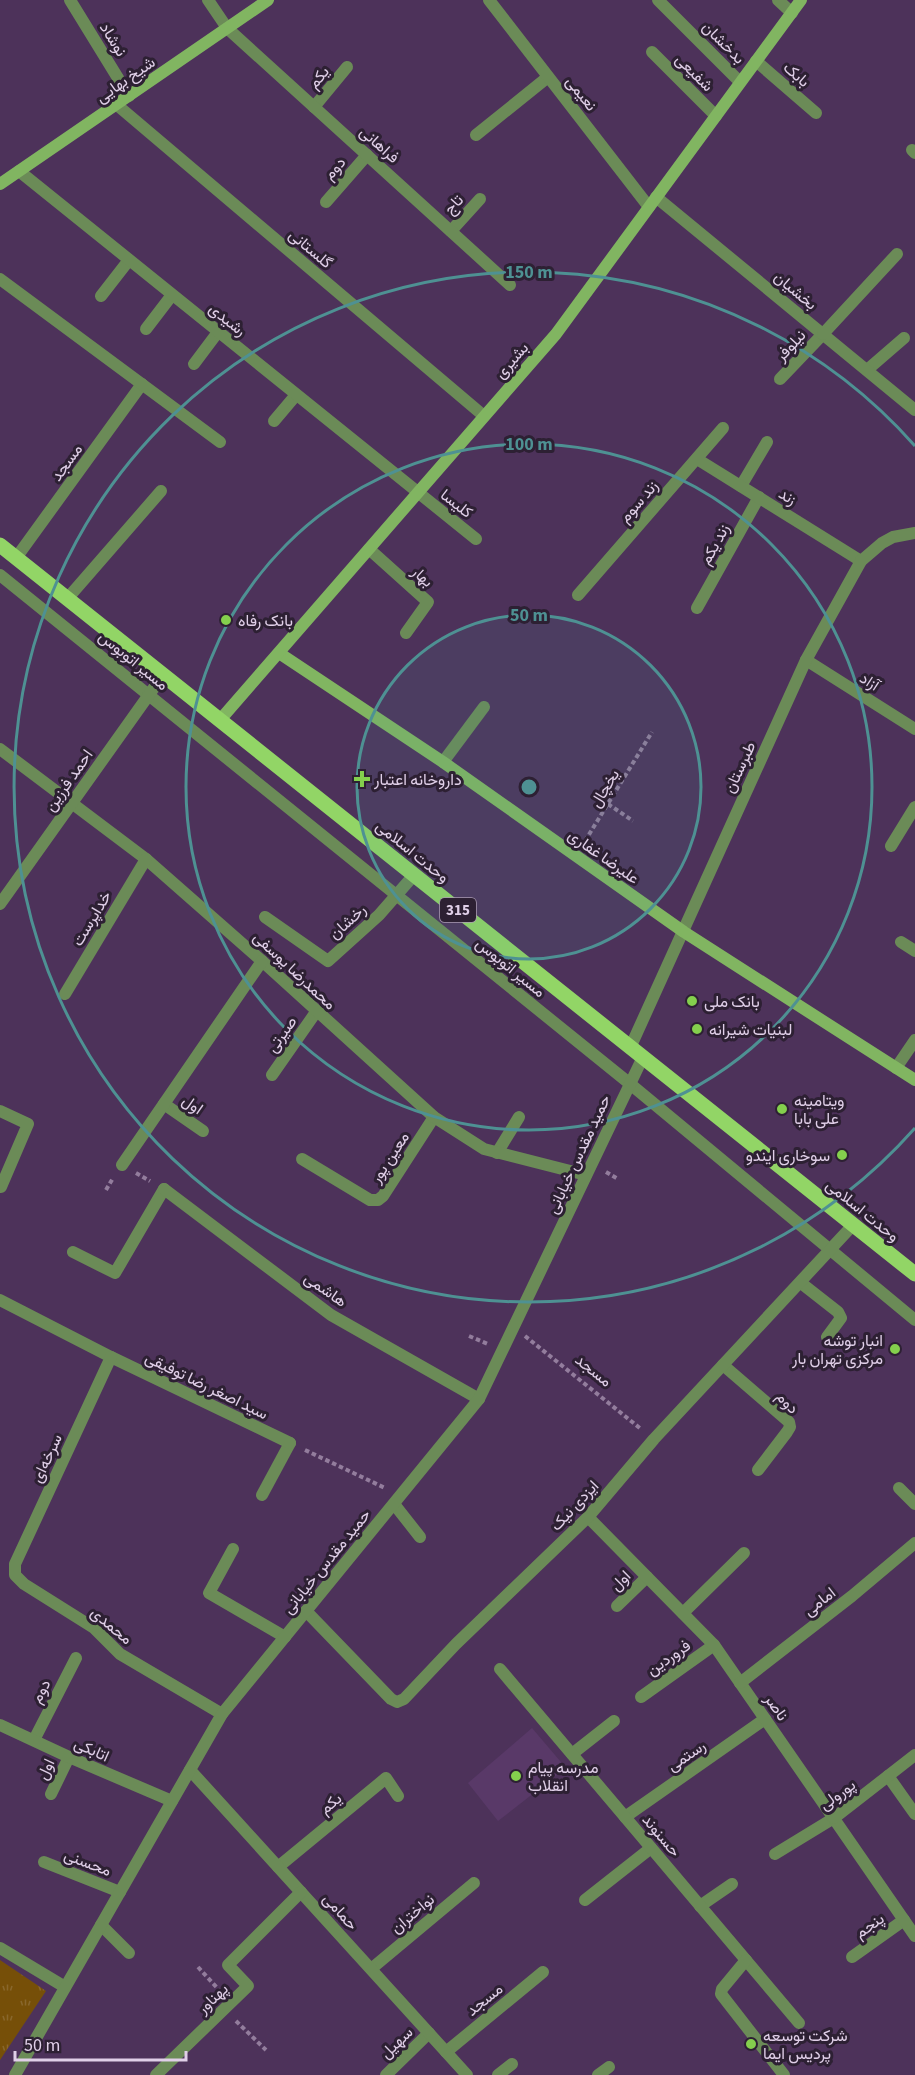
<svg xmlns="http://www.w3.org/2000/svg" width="915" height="2075" font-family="'Source Sans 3',Vazirmatn,sans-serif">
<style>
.built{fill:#593968}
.park{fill:url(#park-tufts)}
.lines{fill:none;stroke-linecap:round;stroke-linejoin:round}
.path{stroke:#937d9d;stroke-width:4;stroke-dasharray:4.5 3;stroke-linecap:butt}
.lane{stroke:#6b8b57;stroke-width:12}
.street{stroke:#6b8b57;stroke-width:12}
.secondary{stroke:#81b561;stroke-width:12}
.primary{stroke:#92d566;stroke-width:15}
.ring{fill:none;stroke:#4e9193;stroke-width:3}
.poi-dot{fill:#84cf4d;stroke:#2d2033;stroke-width:2}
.labels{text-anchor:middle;stroke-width:6;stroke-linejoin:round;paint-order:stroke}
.shield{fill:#2d2033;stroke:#aa9ab2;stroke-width:1.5}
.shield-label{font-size:15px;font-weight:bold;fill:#e0cfe8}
.street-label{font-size:16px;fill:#e0cfe8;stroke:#2d2033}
.poi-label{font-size:16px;fill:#e0cfe8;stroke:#2d2033;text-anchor:start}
.centre{fill:#4e9193;stroke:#2d2033;stroke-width:3}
.ring-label{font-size:18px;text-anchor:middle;font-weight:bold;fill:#4e9193;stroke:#2d2033;stroke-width:6;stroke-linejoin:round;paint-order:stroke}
</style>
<defs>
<pattern id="park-tufts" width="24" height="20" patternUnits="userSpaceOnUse" patternTransform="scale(1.5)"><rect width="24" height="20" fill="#764f08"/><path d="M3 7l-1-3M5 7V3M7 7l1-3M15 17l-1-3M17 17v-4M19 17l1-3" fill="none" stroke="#89672c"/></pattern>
</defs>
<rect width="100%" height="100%" fill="#4d325a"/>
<polygon class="built" points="532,1728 566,1768 498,1821 468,1783"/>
<polygon class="park" points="0,1960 46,1991 0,2060"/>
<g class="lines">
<g class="path">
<polyline points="608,804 633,821"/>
<polyline points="585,841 652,732"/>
<polyline points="606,1172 618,1179"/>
<polyline points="136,1173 150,1181"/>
<polyline points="106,1190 113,1178"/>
<polyline points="469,1336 488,1344"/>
<polyline points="525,1336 641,1429"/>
<polyline points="305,1450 385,1488"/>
<polyline points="198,1967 220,1991"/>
<polyline points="236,2021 266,2050"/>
</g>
<g class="lane">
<polyline points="70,0 129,96"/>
<polyline points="208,0 227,28"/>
<polyline points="658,0 740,82"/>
<polyline points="778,0 792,13"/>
<polyline points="652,52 716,116"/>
<polyline points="756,61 816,113"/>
<polyline points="314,107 347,67"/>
<polyline points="476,135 548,77"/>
<polyline points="912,150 915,153"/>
<polyline points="326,202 367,155"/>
<polyline points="451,231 480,199"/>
<polyline points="101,296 129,260"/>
<polyline points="146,329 172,295"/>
<polyline points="194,364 218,332"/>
<polyline points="867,370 904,338"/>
<polyline points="780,379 823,334"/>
<polyline points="274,421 296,395"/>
<polyline points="741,486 767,442"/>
<polyline points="16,558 142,384"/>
<polyline points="0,575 629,1083 915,1320"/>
<polyline points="67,599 161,491"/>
<polyline points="697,608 759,497"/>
<polyline points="891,846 915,807"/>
<polyline points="272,1075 316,1012"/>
<polyline points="164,1104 203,1131"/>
<polyline points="497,1153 519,1117"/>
<polyline points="302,1159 370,1200 378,1200 383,1196 434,1117"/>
<polyline points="73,1252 115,1273 164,1189"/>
<polyline points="801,1283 838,1312 841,1318 827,1337"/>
<polyline points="723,1365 789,1422 790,1427 787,1432 758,1470"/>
<polyline points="899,1488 915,1504"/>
<polyline points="262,1495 290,1443"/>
<polyline points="394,1504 420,1537"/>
<polyline points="233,1549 209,1593 285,1637"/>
<polyline points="617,1606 647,1577"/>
<polyline points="683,1613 744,1553"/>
<polyline points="641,1697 714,1645"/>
<polyline points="34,1740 76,1658"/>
<polyline points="572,1754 614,1721"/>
<polyline points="888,1776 915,1814"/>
<polyline points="51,1794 69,1757"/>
<polyline points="625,1817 765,1719"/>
<polyline points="775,1854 834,1818"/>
<polyline points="44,1862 120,1892"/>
<polyline points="278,1867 386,1778 398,1796"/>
<polyline points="585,1900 651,1848"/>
<polyline points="700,1906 732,1884"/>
<polyline points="101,1925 129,1953"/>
<polyline points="0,1948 65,1987"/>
<polyline points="852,1957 904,1920"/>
<polyline points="371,1969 474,1883"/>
<polyline points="446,2052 543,1972"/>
<polyline points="386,2075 429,2033"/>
<polyline points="498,2075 512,2064"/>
<polyline points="598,2075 609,2067"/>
</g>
<g class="street">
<polyline points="489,0 649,207"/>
<polyline points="227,28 510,285"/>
<polyline points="117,105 484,416"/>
<polyline points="19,171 476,539"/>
<polyline points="656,197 915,410"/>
<polyline points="0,279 220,442"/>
<polyline points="823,334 897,254"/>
<polyline points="697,459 861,561"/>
<polyline points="369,549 428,602 406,633"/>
<polyline points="578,595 723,428"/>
<polyline points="806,660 915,729"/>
<polyline points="0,749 146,859 262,961 434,1117 484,1149 586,1175"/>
<polyline points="443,762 484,707"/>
<polyline points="0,904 163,675"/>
<polyline points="265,917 328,961 379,915 414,875"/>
<polyline points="901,942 915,951"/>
<polyline points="65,994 146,859"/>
<polyline points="630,1048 806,660 861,561 882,543 893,537 915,533"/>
<polyline points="896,1068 915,1040"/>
<polyline points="0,1111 28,1124 1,1187"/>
<polyline points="122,1165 262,961"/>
<polyline points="164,1189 331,1315 479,1399"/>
<polyline points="0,1300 111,1357 290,1443"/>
<polyline points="111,1357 15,1564 15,1575 24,1584 94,1628 120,1654 222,1714"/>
<polyline points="588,1517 714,1645 915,1936"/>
<polyline points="306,1611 391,1699 397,1702 404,1699 456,1644 588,1517 654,1439 853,1225"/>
<polyline points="500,1669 799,2023"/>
<polyline points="740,1683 852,1596 915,1543"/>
<polyline points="0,1725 69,1757 172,1801"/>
<polyline points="190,1770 467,2075"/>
<polyline points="834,1818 915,1755"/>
<polyline points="746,1960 722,1989 721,1994 784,2075"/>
<polyline points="15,2075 222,1714 479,1399 643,1057"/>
<polyline points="156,2075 248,1986 228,1965 301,1892"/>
</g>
<g class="secondary">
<polyline points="0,184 268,0"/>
<polyline points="279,653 443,762 684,932 915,1080"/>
<polyline points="220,720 556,334 801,0"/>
</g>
<polyline class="primary" points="0,545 915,1274"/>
</g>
<circle cx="529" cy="787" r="172" fill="#4e9193" fill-opacity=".12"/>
<g class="ring">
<circle cx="529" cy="787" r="172"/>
<circle cx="529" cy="787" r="343"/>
<path d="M915 1128A515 515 0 1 1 915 446"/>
</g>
<g class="poi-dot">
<circle cx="226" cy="620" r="6"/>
<path d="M359 770h6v6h6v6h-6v6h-6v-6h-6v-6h6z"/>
<circle cx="692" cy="1001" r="6"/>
<circle cx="697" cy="1029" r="6"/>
<circle cx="782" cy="1109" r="6"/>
<circle cx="842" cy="1155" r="6"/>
<circle cx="895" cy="1349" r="6"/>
<circle cx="516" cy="1776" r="6"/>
<circle cx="751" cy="2044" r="6"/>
</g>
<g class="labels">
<rect class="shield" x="440" y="898" width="36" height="24" rx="4.5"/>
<g class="shield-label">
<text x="458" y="915">315</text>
</g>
<g class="street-label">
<text transform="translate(114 39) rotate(58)" y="6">نوشاد</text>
<text transform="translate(724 42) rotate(45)" y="6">بدخشان</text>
<text transform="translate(695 72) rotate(45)" y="6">شفیعی</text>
<text transform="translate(797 74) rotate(41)" y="6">بابک</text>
<text transform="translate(318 77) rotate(-51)" y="6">یکم</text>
<text transform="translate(125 79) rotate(-35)" y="6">شیخ بهایی</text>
<text transform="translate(582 93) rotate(52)" y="6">نعیمی</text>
<text transform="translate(380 144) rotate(42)" y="6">فراهانی</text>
<text transform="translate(334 168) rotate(-49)" y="6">دوم</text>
<text transform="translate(453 204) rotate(-48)" y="6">تاج</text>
<text transform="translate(311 248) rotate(40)" y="6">گلستانی</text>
<text transform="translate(796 290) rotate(40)" y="6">بخشیان</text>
<text transform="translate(228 319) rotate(39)" y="6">رشیدی</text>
<text transform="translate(790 345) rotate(-47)" y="6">نیلوفر</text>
<text transform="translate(511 360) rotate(-49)" y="6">بشیری</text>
<text transform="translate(66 462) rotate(-54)" y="6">مسجد</text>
<text transform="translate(788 496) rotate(32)" y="6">زند</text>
<text transform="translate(638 501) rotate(-49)" y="6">زند سوم</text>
<text transform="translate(457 503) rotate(38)" y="6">کلیسا</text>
<text transform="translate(714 544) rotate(-61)" y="6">زند یکم</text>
<text transform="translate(423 576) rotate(43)" y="6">بهار</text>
<text transform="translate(134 660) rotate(39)" y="6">مسیر اتوبوس</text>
<text transform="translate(870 681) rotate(33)" y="6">آزاد</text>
<text transform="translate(739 767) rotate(-65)" y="6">طبرستان</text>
<text transform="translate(68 780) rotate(-55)" y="6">احمد فرزین</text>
<text transform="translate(604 788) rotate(-59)" y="6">یخچال</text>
<text transform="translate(413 851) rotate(39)" y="6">وحدت اسلامی</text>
<text transform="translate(604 856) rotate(35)" y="6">علیرضا غفاری</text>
<text transform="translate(91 918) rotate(-59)" y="6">خداپرست</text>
<text transform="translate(347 921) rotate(-42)" y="6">رخشان</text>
<text transform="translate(511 967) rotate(39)" y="6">مسیر اتوبوس</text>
<text transform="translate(295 970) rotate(43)" y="6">محمدرضا یوسفی</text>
<text transform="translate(281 1034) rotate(-55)" y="6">صیرتی</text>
<text transform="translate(193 1104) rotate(35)" y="6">اول</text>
<text transform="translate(578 1154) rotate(-65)" y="6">حمید مقدس خیابانی</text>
<text transform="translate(389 1157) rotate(-57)" y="6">معین پور</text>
<text transform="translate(863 1210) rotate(39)" y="6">وحدت اسلامی</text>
<text transform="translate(326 1289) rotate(35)" y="6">هاشمی</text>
<text transform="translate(594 1370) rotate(39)" y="6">مسجد</text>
<text transform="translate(207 1385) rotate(26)" y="6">سید اصغر رضا توفیقی</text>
<text transform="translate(788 1402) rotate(47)" y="6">دوم</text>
<text transform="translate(46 1458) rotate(-65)" y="6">سرخه‌ای</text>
<text transform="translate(574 1505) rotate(-47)" y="6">ایزدی نیک</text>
<text transform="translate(326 1561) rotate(-51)" y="6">حمید مقدس خیابانی</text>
<text transform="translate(620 1580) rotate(-45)" y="6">اول</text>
<text transform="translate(819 1601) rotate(-38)" y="6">امامی</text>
<text transform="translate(112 1625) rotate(40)" y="6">محمدی</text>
<text transform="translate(668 1657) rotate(-35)" y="6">فروردین</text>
<text transform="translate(40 1691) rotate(-63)" y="6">دوم</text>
<text transform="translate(777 1707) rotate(55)" y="6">ناصر</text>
<text transform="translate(92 1749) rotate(24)" y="6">اتابکی</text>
<text transform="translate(686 1755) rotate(-34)" y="6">رستمی</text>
<text transform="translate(45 1769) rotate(-65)" y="6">اول</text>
<text transform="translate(837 1794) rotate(-36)" y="6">پورولی</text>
<text transform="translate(330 1803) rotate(-40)" y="6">یکم</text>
<text transform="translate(662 1835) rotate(50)" y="6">حسنوند</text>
<text transform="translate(88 1862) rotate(21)" y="6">محسنی</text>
<text transform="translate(341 1911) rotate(48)" y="6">حمامی</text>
<text transform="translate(412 1913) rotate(-40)" y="6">نواختران</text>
<text transform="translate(869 1925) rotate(-35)" y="6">پنجم</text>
<text transform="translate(212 1998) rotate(-44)" y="6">پهناور</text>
<text transform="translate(484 1999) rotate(-39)" y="6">مسجد</text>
<text transform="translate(396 2042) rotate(-44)" y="6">سهیل</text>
</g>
<g class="poi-label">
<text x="238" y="626">بانک رفاه</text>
<text x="374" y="785">داروخانه اعتبار</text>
<text x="704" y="1007">بانک ملی</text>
<text x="709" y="1035">لبنیات شیرانه</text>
<text x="794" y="1106">ویتامینه<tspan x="794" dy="18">علی بابا</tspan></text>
<text x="830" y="1161" text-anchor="end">سوخاری ایندو</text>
<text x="883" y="1346" text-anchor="end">انبار توشه<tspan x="883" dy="18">مرکزی تهران بار</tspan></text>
<text x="528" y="1773">مدرسه پیام<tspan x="528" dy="18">انقلاب</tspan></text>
<text x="763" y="2041">شرکت توسعه<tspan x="763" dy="18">پردیس ایما</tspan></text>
</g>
</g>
<circle cx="529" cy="787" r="9" class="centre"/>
<g class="ring-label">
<text x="529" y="278">150 m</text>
<text x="529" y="450">100 m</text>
<text x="529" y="621">50 m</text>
</g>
<path d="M15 2051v9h171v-9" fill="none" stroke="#e0cfe8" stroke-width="3"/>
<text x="24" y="2051" font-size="18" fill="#e0cfe8" stroke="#2d2033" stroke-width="4.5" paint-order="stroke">50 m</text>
</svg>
